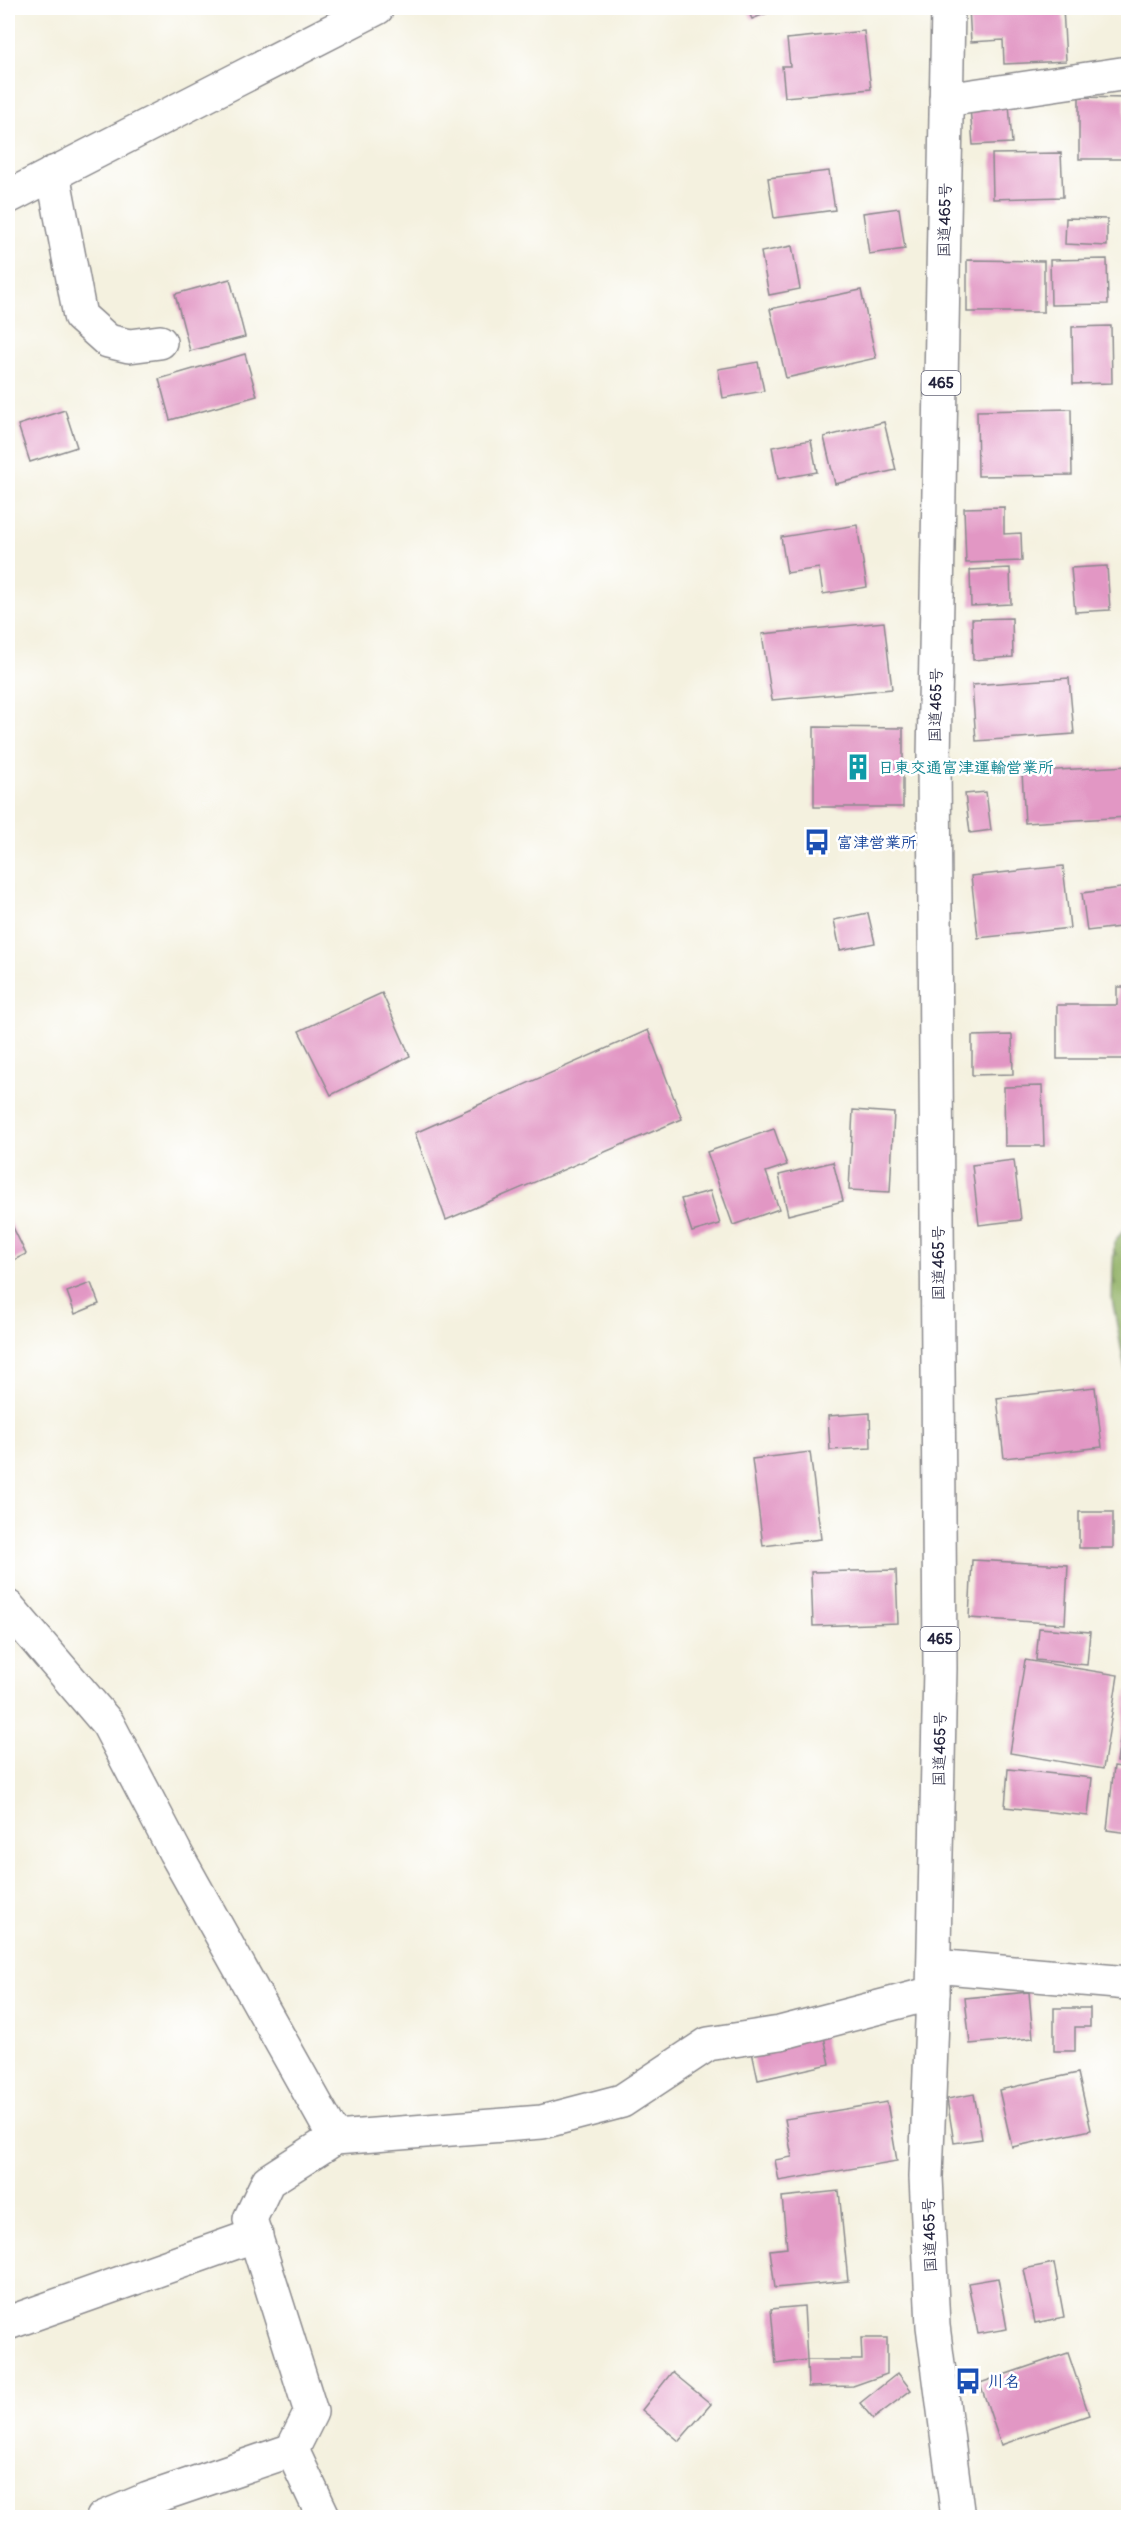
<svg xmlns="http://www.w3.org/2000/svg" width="1136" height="2525" font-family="Pangolin,'Klee One',sans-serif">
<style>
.forest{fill:url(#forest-firs);stroke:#59694f;stroke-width:1.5}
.building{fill:#e297c4}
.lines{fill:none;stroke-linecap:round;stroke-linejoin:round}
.minor-casing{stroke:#8b8a8d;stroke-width:36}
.highway-casing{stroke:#8b8a8d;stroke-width:36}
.minor{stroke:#fff;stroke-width:33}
.highway{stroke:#fff;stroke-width:33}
.labels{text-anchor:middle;stroke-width:5;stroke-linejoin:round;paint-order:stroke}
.shield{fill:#fff;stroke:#646476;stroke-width:1.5}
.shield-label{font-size:15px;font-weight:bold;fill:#22223b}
.street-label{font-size:16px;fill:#22223b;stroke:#fff}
.culture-label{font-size:16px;font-weight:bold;fill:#0d838f;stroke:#fff;text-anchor:start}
.transit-label{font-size:16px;font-weight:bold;fill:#164399;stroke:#fff;text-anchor:start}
</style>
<defs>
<pattern id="forest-firs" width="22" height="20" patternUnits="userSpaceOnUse" patternTransform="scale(1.5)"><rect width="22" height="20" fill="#90b063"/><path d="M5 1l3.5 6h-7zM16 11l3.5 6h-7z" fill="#758f53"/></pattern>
</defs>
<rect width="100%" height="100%" fill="#fff"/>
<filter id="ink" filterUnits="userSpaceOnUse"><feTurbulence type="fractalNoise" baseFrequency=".0167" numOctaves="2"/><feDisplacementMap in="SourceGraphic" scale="12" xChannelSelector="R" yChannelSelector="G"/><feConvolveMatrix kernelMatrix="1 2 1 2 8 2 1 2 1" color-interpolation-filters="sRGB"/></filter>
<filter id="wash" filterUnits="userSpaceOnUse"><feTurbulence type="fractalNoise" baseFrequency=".008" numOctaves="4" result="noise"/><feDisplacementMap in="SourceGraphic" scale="24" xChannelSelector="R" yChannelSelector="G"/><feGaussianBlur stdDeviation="1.35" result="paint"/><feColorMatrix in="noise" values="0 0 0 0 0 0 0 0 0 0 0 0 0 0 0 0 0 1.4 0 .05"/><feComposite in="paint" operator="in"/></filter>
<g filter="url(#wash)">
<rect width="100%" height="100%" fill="#f4f1df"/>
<polygon class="forest" points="1128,1224 1128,1384 1112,1299 1114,1243"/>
<g id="blocks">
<g class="building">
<polygon points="747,8 780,8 752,19"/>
<polygon points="969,8 998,8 998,10 1063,8 1066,61 1004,64 1003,40 971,42"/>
<polygon points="864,31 871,89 785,97 782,66 790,66 787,39"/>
<polygon points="1079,97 1125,98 1125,159 1079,159"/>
<polygon points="1009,104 1012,143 973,145 970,107"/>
<polygon points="1061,153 1063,197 993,199 992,154"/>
<polygon points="829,171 835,210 774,218 768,178"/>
<polygon points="899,208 905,249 869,254 863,213"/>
<polygon points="1066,218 1107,219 1107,246 1065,244"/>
<polygon points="792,246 800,289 769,295 761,252"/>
<polygon points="1107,259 1108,304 1051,305 1050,260"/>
<polygon points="967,260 1044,261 1044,312 967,312"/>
<polygon points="230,279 245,337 190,351 175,294"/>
<polygon points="861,290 876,358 786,378 770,309"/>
<polygon points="1111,326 1112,383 1073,384 1072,327"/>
<polygon points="245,354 257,396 170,420 159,379"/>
<polygon points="758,362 764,391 723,398 718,369"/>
<polygon points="1071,409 1072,475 978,476 977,411"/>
<polygon points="65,410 77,447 30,462 18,425"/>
<polygon points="884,422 896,470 835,484 824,437"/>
<polygon points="811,440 817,472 778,479 772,447"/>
<polygon points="1004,507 1004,534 1021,533 1022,561 966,563 964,508"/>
<polygon points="857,525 867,587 823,594 819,568 787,573 781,537"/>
<polygon points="1107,566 1110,610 1075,612 1071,568"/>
<polygon points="1010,568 1011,604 971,606 970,570"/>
<polygon points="1012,618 1013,657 973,660 972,619"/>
<polygon points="884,622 892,689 772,700 762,634"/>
<polygon points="1069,678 1074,734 976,741 972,685"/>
<polygon points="814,727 903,728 903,807 814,807"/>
<polygon points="1128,766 1128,817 1025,823 1022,772"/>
<polygon points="986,792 991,830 970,833 965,794"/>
<polygon points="1063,866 1070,928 978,938 971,876"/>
<polygon points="1128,887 1128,926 1087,931 1082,893"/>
<polygon points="868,913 875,943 840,950 834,920"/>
<polygon points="1117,987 1128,987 1128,1059 1057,1059 1057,1005 1117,1005"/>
<polygon points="382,993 410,1056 331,1095 299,1031"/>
<polygon points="648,1030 682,1119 446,1220 415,1133"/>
<polygon points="1012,1035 1013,1074 972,1075 972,1036"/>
<polygon points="1042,1086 1044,1146 1005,1146 1004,1087"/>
<polygon points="853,1110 894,1113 890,1192 849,1190"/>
<polygon points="774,1129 787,1165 766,1172 779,1209 733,1225 707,1152"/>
<polygon points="1014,1160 1021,1220 979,1225 972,1165"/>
<polygon points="833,1162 843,1201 788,1215 779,1175"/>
<polygon points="710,1191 720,1224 692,1232 681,1199"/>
<polygon points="8,1217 26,1254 8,1263"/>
<polygon points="91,1283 99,1304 75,1314 67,1292"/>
<polygon points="1095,1387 1102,1447 1004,1458 997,1398"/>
<polygon points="870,1413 871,1448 830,1450 828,1416"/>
<polygon points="810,1452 821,1539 763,1546 752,1459"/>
<rect x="1079" y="1512" width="34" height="36"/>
<polygon points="972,1560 1068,1565 1065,1624 969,1618"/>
<polygon points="896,1570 898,1623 813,1626 811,1572"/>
<polygon points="1039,1628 1090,1632 1087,1665 1036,1660"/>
<polygon points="1025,1660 1118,1675 1103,1769 1010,1753"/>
<polygon points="1127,1691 1128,1691 1128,1764 1117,1762"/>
<polygon points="1114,1766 1128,1768 1128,1833 1107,1830"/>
<polygon points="1008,1769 1092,1778 1088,1816 1005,1807"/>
<polygon points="1029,1992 1033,2038 970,2044 965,1998"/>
<polygon points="1054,2008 1090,2008 1090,2027 1075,2027 1075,2051 1054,2051"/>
<polygon points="823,2032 830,2064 758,2080 751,2047"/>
<polygon points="1078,2073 1091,2130 1012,2147 999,2090"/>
<polygon points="974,2094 982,2139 954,2143 947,2099"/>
<polygon points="887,2102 897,2161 779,2181 775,2160 792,2157 785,2119"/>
<polygon points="839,2191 848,2281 775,2288 770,2250 787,2248 782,2197"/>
<polygon points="1054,2263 1064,2317 1035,2323 1024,2269"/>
<polygon points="998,2278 1007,2329 978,2334 968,2283"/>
<polygon points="804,2306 807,2360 776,2364 771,2309"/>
<polygon points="861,2338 887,2338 887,2374 853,2386 808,2387 807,2360 862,2360"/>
<polygon points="1068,2353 1089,2415 1001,2445 980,2383"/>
<polygon points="672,2372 711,2404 679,2441 642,2410"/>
<polygon points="898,2373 911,2390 873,2419 860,2403"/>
</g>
</g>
</g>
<g filter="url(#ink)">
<use href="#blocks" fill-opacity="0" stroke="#8b8a8d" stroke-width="1.5"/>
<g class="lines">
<g class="minor-casing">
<g id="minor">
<polyline points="946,100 1128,73"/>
<polyline points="53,173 80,316 108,341 129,346 160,342"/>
<polyline points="8,197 377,8"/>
<polyline points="8,1607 108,1724 175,1852 335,2138"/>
<polyline points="934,1966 1128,1983"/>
<polyline points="8,2323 256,2235"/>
<polyline points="292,2450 324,2518"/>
<polyline points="103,2518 148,2499 292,2450 311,2412 250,2219 268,2181 335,2138 542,2122 622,2101 708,2044 780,2033 933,1993"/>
</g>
</g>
<g class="highway-casing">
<polyline id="highway" points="948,8 934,759 940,1668 933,1993 926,2177 933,2326 958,2518"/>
</g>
<use href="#minor" class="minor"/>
<use href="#highway" class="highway"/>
</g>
</g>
<defs>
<g id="building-bare" transform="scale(2.07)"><path d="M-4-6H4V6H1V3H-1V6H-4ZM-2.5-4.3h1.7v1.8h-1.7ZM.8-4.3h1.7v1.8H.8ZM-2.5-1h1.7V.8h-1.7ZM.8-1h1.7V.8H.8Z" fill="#0f9aa8" stroke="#fff" stroke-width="2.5" paint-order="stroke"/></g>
<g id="bus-bare" transform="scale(2.07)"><path d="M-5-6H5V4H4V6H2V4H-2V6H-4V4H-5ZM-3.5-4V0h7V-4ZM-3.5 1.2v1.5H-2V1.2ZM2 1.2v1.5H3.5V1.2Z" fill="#1a4fb4" stroke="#fff" stroke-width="2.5" paint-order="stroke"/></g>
</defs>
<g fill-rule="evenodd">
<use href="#building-bare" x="858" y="767"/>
<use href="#bus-bare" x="817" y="842"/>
<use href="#bus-bare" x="968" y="2381"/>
</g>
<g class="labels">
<g class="shield">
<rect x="921.5" y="371" width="39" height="24" rx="4.5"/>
<rect x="920.5" y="1627" width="39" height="24" rx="4.5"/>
</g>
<g class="shield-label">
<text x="941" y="388">465</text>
<text x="940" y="1644">465</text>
</g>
<g class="street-label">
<text transform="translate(944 220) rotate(-89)" y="6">国道465号</text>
<text transform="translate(935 705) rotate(-89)" y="6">国道465号</text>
<text transform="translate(938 1263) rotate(-90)" y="6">国道465号</text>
<text transform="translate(939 1749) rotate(-89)" y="6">国道465号</text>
<text transform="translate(929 2235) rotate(-92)" y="6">国道465号</text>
</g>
<g class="culture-label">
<text x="878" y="773">日東交通富津運輸営業所</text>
</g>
<g class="transit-label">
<text x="837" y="848">富津営業所</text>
<text x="988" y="2387">川名</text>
</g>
</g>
<rect width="1136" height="2525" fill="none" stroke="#fff" stroke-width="30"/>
</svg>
